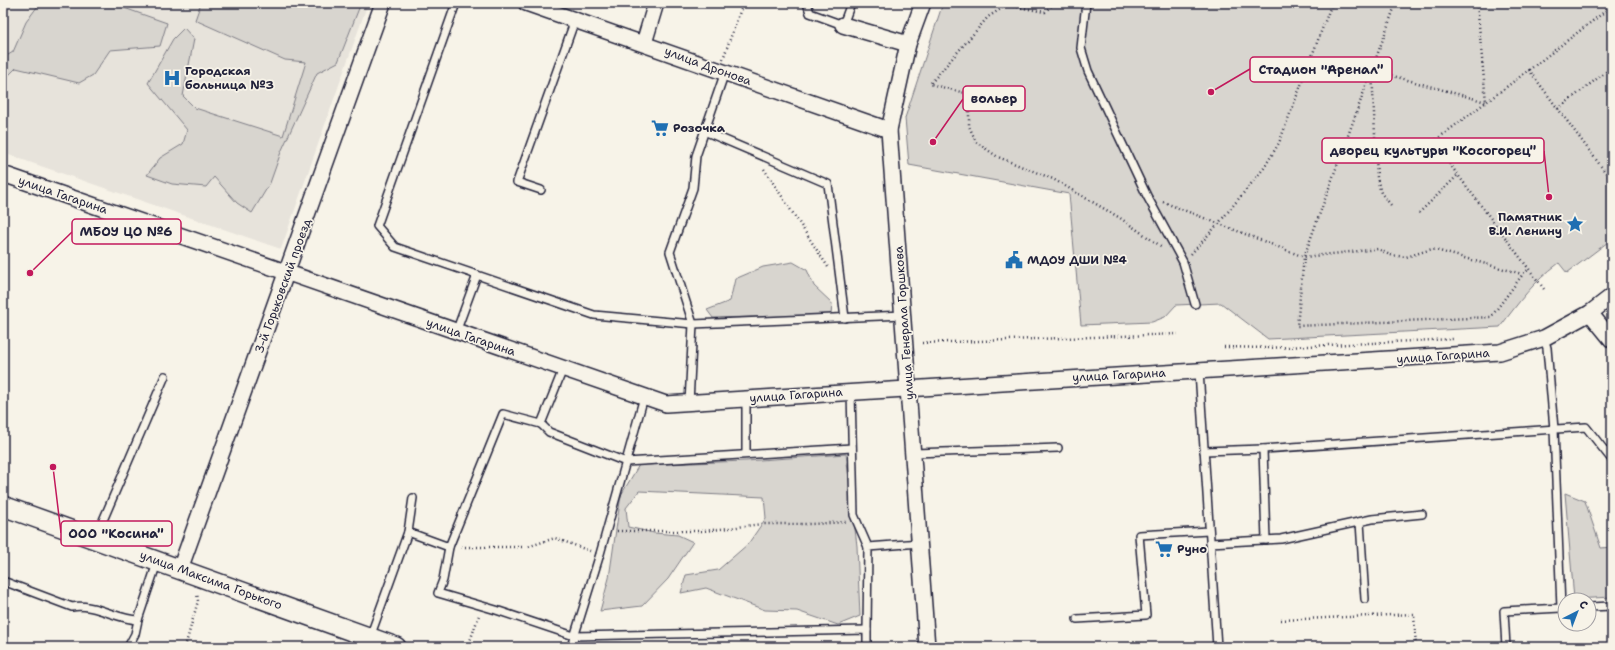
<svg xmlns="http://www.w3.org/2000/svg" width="1615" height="650" font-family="'Shantell Sans',sans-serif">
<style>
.built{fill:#e7e3db}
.green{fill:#d8d5cf;stroke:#7d7c85}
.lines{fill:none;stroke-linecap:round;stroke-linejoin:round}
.service-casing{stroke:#22223b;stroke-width:10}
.minor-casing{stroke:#22223b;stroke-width:18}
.tertiary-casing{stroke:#22223b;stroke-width:22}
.path{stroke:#22223b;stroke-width:2.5;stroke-dasharray:1 3;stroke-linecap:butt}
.service{stroke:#f7f3e8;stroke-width:7}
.minor{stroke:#f7f3e8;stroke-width:15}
.tertiary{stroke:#f7f3e8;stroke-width:19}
.labels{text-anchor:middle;stroke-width:3.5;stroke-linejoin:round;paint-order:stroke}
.street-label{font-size:12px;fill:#22223b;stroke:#f7f3e8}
.poi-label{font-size:12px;font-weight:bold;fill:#22223b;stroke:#f7f3e8;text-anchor:start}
.leader{fill:none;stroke:#c2185b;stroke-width:1.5}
.callout-dot{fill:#c2185b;stroke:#f7f3e8;stroke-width:1.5}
.callout{fill:#f7f3e8;stroke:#c2185b;stroke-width:1.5}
.callout-label{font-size:13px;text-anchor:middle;font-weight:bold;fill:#22223b}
</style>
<rect width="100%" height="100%" fill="#f7f3e8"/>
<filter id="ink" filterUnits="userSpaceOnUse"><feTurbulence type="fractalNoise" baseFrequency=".025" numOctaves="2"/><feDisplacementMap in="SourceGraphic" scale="8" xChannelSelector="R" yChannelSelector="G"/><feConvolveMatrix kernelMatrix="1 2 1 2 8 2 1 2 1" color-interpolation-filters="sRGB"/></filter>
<g filter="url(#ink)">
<polygon class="built" points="3,3 368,3 281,249 3,153"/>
<g class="green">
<polygon points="40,3 110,3 167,23 160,46 110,50 93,75 79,83 16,68 3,81 3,58 13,52 26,22"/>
<polygon points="201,3 361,3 338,62 317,73 281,152 270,183 252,213 237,203 214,177 206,187 172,184 147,175 160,158 183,144 187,130 148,83 173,39 184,28 194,39 183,96 195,108 283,136 306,62 285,60 195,20"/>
<path d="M943 3H1612V239L1567 273 1559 263C1532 283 1520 301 1500 327L1268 339 1221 303 1176 305 1165 317 1152 322 1081 325 1069 194 909 165 905 118Z"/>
<polygon points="793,262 807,270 814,286 832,303 831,315 713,318 707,310 730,301 735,279 763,267"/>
<polygon points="846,454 857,546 860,616 838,625 797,611 765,610 706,588 681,593 686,575 718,570 748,544 766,518 764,497 639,491 626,508 628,527 654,533 678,535 693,542 668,579 642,606 600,611 609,578 621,495 639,465 746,461"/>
<polygon points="1565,493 1585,501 1601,548 1612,547 1612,597 1574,599"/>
</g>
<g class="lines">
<g class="service-casing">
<g id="service">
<polyline points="456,3 377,226 395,247 594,315 693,324 904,315"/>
<polyline points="807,3 810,13 843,25 851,3"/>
<polyline points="1086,3 1081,48 1088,71 1147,196 1183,262 1195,304"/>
<polyline points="704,131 828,184 845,318"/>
<polyline points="541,190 517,182 575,20"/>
<polyline points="456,332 477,275"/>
<polyline points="1544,338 1547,348 1554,429 1561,608 1565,608"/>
<polyline points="563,369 541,424 503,414 449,547 443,580 438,593 496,610 574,636 867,630 867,647"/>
<polyline points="1199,371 1217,647"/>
<polyline points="851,392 854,515 868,547"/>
<polyline points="746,399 746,454"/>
<polyline points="689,403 693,324 670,252 693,188 696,156 725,72"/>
<polyline points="541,424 549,432 626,462 852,448"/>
<polyline points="1263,449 1586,427 1612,460"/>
<polyline points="1204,451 1263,449 1266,540"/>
<polyline points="914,453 1058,448"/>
<polyline points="1360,522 1365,599"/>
<polyline points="408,532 413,498"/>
<polyline points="95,539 165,376"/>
<polyline points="1210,543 1281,539 1372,519 1422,514"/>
<path d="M3 581 72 607C94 603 116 619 138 620L157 563"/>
<polyline points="1589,607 1612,606"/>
<polyline points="1077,619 1146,615 1139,535 1209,531"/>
<polyline points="867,630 868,547 920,543"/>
<polyline points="370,637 408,532 449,547"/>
<polyline points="128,647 135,634 138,620"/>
<polyline points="571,647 600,554 644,397"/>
<polyline points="1506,647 1504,611 1561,608"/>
</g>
</g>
<g class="minor-casing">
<g id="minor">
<polyline points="526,3 889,130"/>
<polyline points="923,3 908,44 889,130 927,647"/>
<polyline points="843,25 908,44"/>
<polyline points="644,43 656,3"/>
<polyline points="3,174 666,404 1500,352 1544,338 1590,313 1612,296"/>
<polyline points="1590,313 1612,340"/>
<polyline points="180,569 383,3"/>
</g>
</g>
<g class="tertiary-casing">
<polyline id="tertiary" points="3,506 396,647"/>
</g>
<g class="path">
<polyline points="1054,3 1045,12 1007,5 988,17 930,84 969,94 969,126 976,142 998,157 1053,179 1120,218 1162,247"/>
<polyline points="1396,3 1304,257 1297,326 1491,317 1523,274 1528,270"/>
<polyline points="723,59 743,3"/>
<polyline points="1529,70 1612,6"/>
<polyline points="1558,109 1612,67"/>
<polyline points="764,169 828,267"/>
<polyline points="1163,202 1304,257 1378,249 1390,255 1406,257 1432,249 1522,274"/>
<polyline points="1391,205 1381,193 1377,178 1372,70 1486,102 1477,3"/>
<polyline points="1419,213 1458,175"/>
<polyline points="1191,254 1218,224 1264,168 1279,143 1332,3"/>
<polyline points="1544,289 1433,142 1529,70 1612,181"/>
<polyline points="922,343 1178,334"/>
<polyline points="1224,347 1267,348 1453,339"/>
<polyline points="617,531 704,531 762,524 811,524 846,522"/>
<polyline points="461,547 527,547 555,538 590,551"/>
<polyline points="1281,620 1414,614 1416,647"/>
<polyline points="185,647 198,601 197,593"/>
<polyline points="468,647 479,615"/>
</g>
<use href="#service" class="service"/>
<use href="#minor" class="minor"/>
<use href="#tertiary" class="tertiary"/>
</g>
</g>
<defs>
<g id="hospital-bare" transform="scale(1.38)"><path d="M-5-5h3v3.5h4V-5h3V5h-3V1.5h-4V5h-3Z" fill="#1f6fb2" stroke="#f7f3e8" stroke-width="2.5" paint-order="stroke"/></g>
<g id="supermarket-bare" transform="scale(1.38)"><path d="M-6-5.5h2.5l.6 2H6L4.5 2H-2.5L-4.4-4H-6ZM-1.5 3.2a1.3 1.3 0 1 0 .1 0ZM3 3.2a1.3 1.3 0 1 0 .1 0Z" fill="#1f6fb2" stroke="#f7f3e8" stroke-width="2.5" paint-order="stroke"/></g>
<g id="sight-bare" transform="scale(1.38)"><path d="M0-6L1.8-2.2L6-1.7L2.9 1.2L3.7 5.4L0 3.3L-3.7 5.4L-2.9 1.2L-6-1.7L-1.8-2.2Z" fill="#1f6fb2" stroke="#f7f3e8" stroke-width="2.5" paint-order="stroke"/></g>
<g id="civic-bare" transform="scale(1.38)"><path d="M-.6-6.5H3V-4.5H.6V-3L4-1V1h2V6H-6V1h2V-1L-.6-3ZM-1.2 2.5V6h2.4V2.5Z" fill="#1f6fb2" stroke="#f7f3e8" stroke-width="2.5" paint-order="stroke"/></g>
</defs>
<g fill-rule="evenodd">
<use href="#hospital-bare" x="172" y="78"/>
<use href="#supermarket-bare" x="660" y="128"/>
<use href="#sight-bare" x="1575" y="224"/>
<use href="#civic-bare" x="1014" y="260"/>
<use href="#supermarket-bare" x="1164" y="549"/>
</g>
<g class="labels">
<g class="street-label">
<text transform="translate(708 66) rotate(20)" y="4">улица Дронова</text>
<text transform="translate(63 195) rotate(19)" y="4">улица Гагарина</text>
<text transform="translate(283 286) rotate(-70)" y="4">3-й Горьковский проезд</text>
<text transform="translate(904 323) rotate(-94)" y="4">улица Генерала Горшкова</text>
<text transform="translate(471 337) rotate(19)" y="4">улица Гагарина</text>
<text transform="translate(1443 356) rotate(-4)" y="4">улица Гагарина</text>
<text transform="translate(1119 375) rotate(-3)" y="4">улица Гагарина</text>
<text transform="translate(796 395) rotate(-4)" y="4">улица Гагарина</text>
<text transform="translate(211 580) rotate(20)" y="4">улица Максима Горького</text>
</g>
<g class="poi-label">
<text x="185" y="75">Городская<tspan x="185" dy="14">больница №3</tspan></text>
<text x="673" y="132">Розочка</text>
<text x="1562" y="221" text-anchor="end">Памятник<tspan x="1562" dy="14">В.И. Ленину</tspan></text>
<text x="1027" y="264">МДОУ ДШИ №4</text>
<text x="1177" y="553">Руно</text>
</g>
</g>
<path class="leader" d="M1211 92L1250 69M933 142L963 99M1549 197L1544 151M30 273L72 232M53 467L61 533"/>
<g class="callout-dot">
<circle cx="1211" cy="92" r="4"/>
<circle cx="933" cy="142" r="4"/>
<circle cx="1549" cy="197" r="4"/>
<circle cx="30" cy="273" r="4"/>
<circle cx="53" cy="467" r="4"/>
</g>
<g class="callout">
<rect x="1250" y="57" width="142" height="25" rx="4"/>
<rect x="963" y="86" width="62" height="25" rx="4"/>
<rect x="1322" y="138" width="222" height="25" rx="4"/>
<rect x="72" y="219" width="109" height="25" rx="4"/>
<rect x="61" y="521" width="111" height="25" rx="4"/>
</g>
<g class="callout-label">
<text x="1321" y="74">Стадион "Аренал"</text>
<text x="994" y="103">вольер</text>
<text x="1433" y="155">дворец культуры "Косогорец"</text>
<text x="126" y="236">МБОУ ЦО №6</text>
<text x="116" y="538">ООО "Косина"</text>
</g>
<rect width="1615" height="650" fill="none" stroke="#f7f3e8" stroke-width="16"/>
<rect x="8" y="8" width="1599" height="634" fill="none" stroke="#22223b" stroke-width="1.5" filter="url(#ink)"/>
<g transform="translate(1577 612) rotate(42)"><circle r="19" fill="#f7f3e8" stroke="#a29fa3"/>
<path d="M0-3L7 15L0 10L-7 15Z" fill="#1f6fb2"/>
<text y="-6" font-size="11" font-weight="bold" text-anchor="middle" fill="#22223b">С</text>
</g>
</svg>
